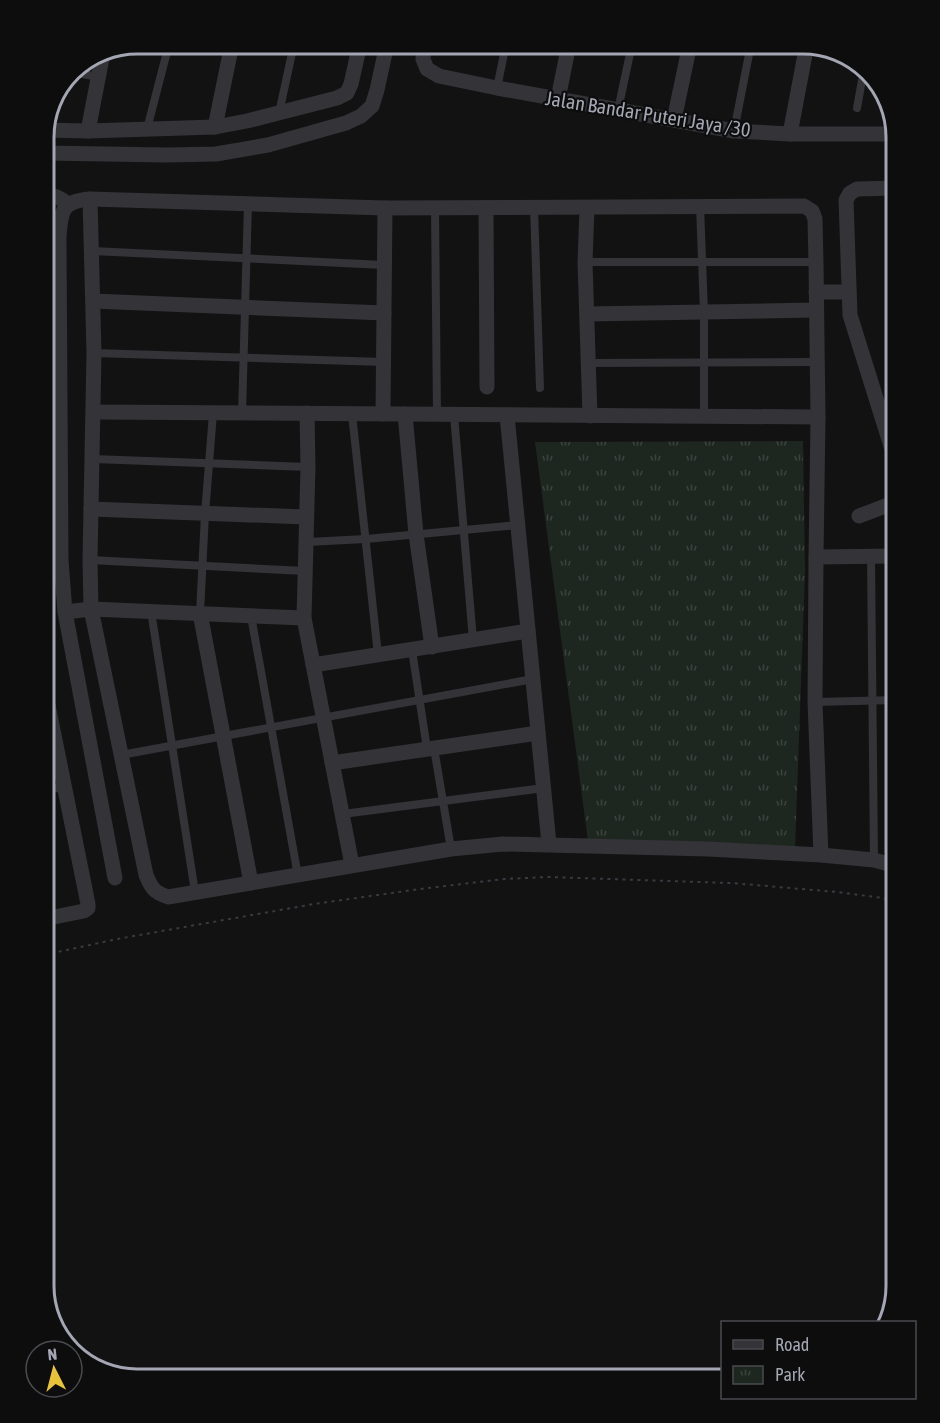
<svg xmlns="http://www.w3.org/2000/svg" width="940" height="1423" font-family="'Asap Condensed',sans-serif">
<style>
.park{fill:url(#park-tufts)}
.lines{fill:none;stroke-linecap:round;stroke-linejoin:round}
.path{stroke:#393a3f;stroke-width:2;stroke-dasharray:3 4.5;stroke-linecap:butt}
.service{stroke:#333338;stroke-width:8}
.minor{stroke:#333338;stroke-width:15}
.labels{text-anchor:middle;stroke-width:4.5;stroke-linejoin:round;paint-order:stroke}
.street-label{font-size:20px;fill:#a4a7b3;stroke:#0d0d0e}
.rim{fill:none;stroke:#a4a7b3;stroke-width:3}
</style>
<defs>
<pattern id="park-tufts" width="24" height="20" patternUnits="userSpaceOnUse" patternTransform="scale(1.5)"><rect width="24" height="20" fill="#1e2620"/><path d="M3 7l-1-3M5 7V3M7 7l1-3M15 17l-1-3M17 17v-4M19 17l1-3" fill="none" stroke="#3c433e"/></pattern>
</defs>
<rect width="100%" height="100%" fill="#121213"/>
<polygon class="park" points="803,441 805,571 795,849 588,841 535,442"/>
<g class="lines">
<polyline class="path" points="44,955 117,939 314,904 420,889 504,879 548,877 731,883 837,892 883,898 896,902"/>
<g class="service">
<polyline points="71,72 99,77"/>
<polyline points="497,88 506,44"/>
<polyline points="857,108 864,69"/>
<polyline points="618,110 632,44"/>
<polyline points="279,113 294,44"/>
<polyline points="147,129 169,44"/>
<polyline points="734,131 751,44"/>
<polyline points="700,206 704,312 704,417"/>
<polyline points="534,207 540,388"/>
<polyline points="435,208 437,415"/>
<polyline points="92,251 384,265"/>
<polyline points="585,262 816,262"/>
<polyline points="94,353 384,362"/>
<polyline points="588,363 817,362"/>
<polyline points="242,413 248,204"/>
<polyline points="352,414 378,655"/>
<polyline points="454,415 473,640"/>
<polyline points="93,459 308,467"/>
<polyline points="307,542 366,539 518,525"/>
<polyline points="871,557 874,860"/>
<polyline points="90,560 305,571"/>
<polyline points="151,611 195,892"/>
<polyline points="200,613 205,514 213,413"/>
<polyline points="251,616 298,876"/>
<polyline points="412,650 427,749"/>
<polyline points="815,702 896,700"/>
<polyline points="434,748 451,849"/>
<polyline points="121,755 533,679"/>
<polyline points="44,790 65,787"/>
<polyline points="343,814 544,788"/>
</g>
<g class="minor">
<polyline points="424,44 423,59 427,69 439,76 497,88 734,131 790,134 890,134 895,132"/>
<polyline points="558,99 569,44"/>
<polyline points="674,120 690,44"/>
<polyline points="215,127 232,44"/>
<polyline points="44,130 88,131 215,127 247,121 337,98 347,93 351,84 360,44"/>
<polyline points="88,131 102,58"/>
<polyline points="790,134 807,44"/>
<polyline points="44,153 167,155 216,154 268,145 346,123 361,116 372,106 377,90 387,44"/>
<path d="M44 196C55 194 60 198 68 204"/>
<path d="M90 199 94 353 90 560 91 609 146 875C152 889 154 892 168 897L451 849 503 844 708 849 821 855 874 860 896 866"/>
<polyline points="486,208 487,387"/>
<polyline points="587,208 585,262 590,416"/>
<polyline points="816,292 849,292"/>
<polyline points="93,301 384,313"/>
<polyline points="587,314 816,310"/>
<polyline points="94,412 818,417"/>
<polyline points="307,413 308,467 304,618 352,865"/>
<polyline points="383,414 385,208"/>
<polyline points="405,414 416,534 432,647"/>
<polyline points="507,415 549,844"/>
<polyline points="896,462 850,315 846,200 850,193 857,189 896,188"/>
<polyline points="91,509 306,517"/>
<polyline points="859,516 896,502"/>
<polyline points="44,527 60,528"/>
<polyline points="816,557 896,556"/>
<polyline points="65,612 91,609 304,618"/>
<polyline points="200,613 251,883"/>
<polyline points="313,665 528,631"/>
<polyline points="332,763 538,733"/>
<path d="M115 878 65 612 61 560 59 237C61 212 61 201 90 199L385 208 804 206 812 211 815 219 816 262 818 417 816 557 815 702 821 855"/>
<polyline points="44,919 84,911 88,908 88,904 44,685"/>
</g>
</g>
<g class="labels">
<g class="street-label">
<text transform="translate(648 114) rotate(9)" y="7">Jalan Bandar Puteri Jaya /30</text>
</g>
</g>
<path d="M0 0H940V1423H0ZM137 54H803A83 83 0 0 1 886 137V1286A83 83 0 0 1 803 1369H137A83 83 0 0 1 54 1286V137A83 83 0 0 1 137 54Z" fill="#0d0d0e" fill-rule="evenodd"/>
<path class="rim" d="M137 54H803A83 83 0 0 1 886 137V1286A83 83 0 0 1 803 1369H137A83 83 0 0 1 54 1286V137A83 83 0 0 1 137 54Z"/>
<rect x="721" y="1321" width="195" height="78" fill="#0d0d0e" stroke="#494b50" stroke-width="1.5"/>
<rect x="733" y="1340" width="30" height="9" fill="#333338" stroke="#494b50" stroke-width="1.5"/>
<text x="775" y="1351" font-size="18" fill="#a4a7b3">Road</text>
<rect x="733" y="1366" width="30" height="18" fill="url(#park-tufts)" stroke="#494b50" stroke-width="1.5"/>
<text x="775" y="1381" font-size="18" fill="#a4a7b3">Park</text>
<g transform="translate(54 1369) rotate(354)"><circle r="28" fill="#0d0d0e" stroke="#494b50" stroke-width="1.5"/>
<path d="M0-4.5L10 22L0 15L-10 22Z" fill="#e7c337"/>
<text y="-9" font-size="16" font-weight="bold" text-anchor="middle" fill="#a4a7b3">N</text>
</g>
</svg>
